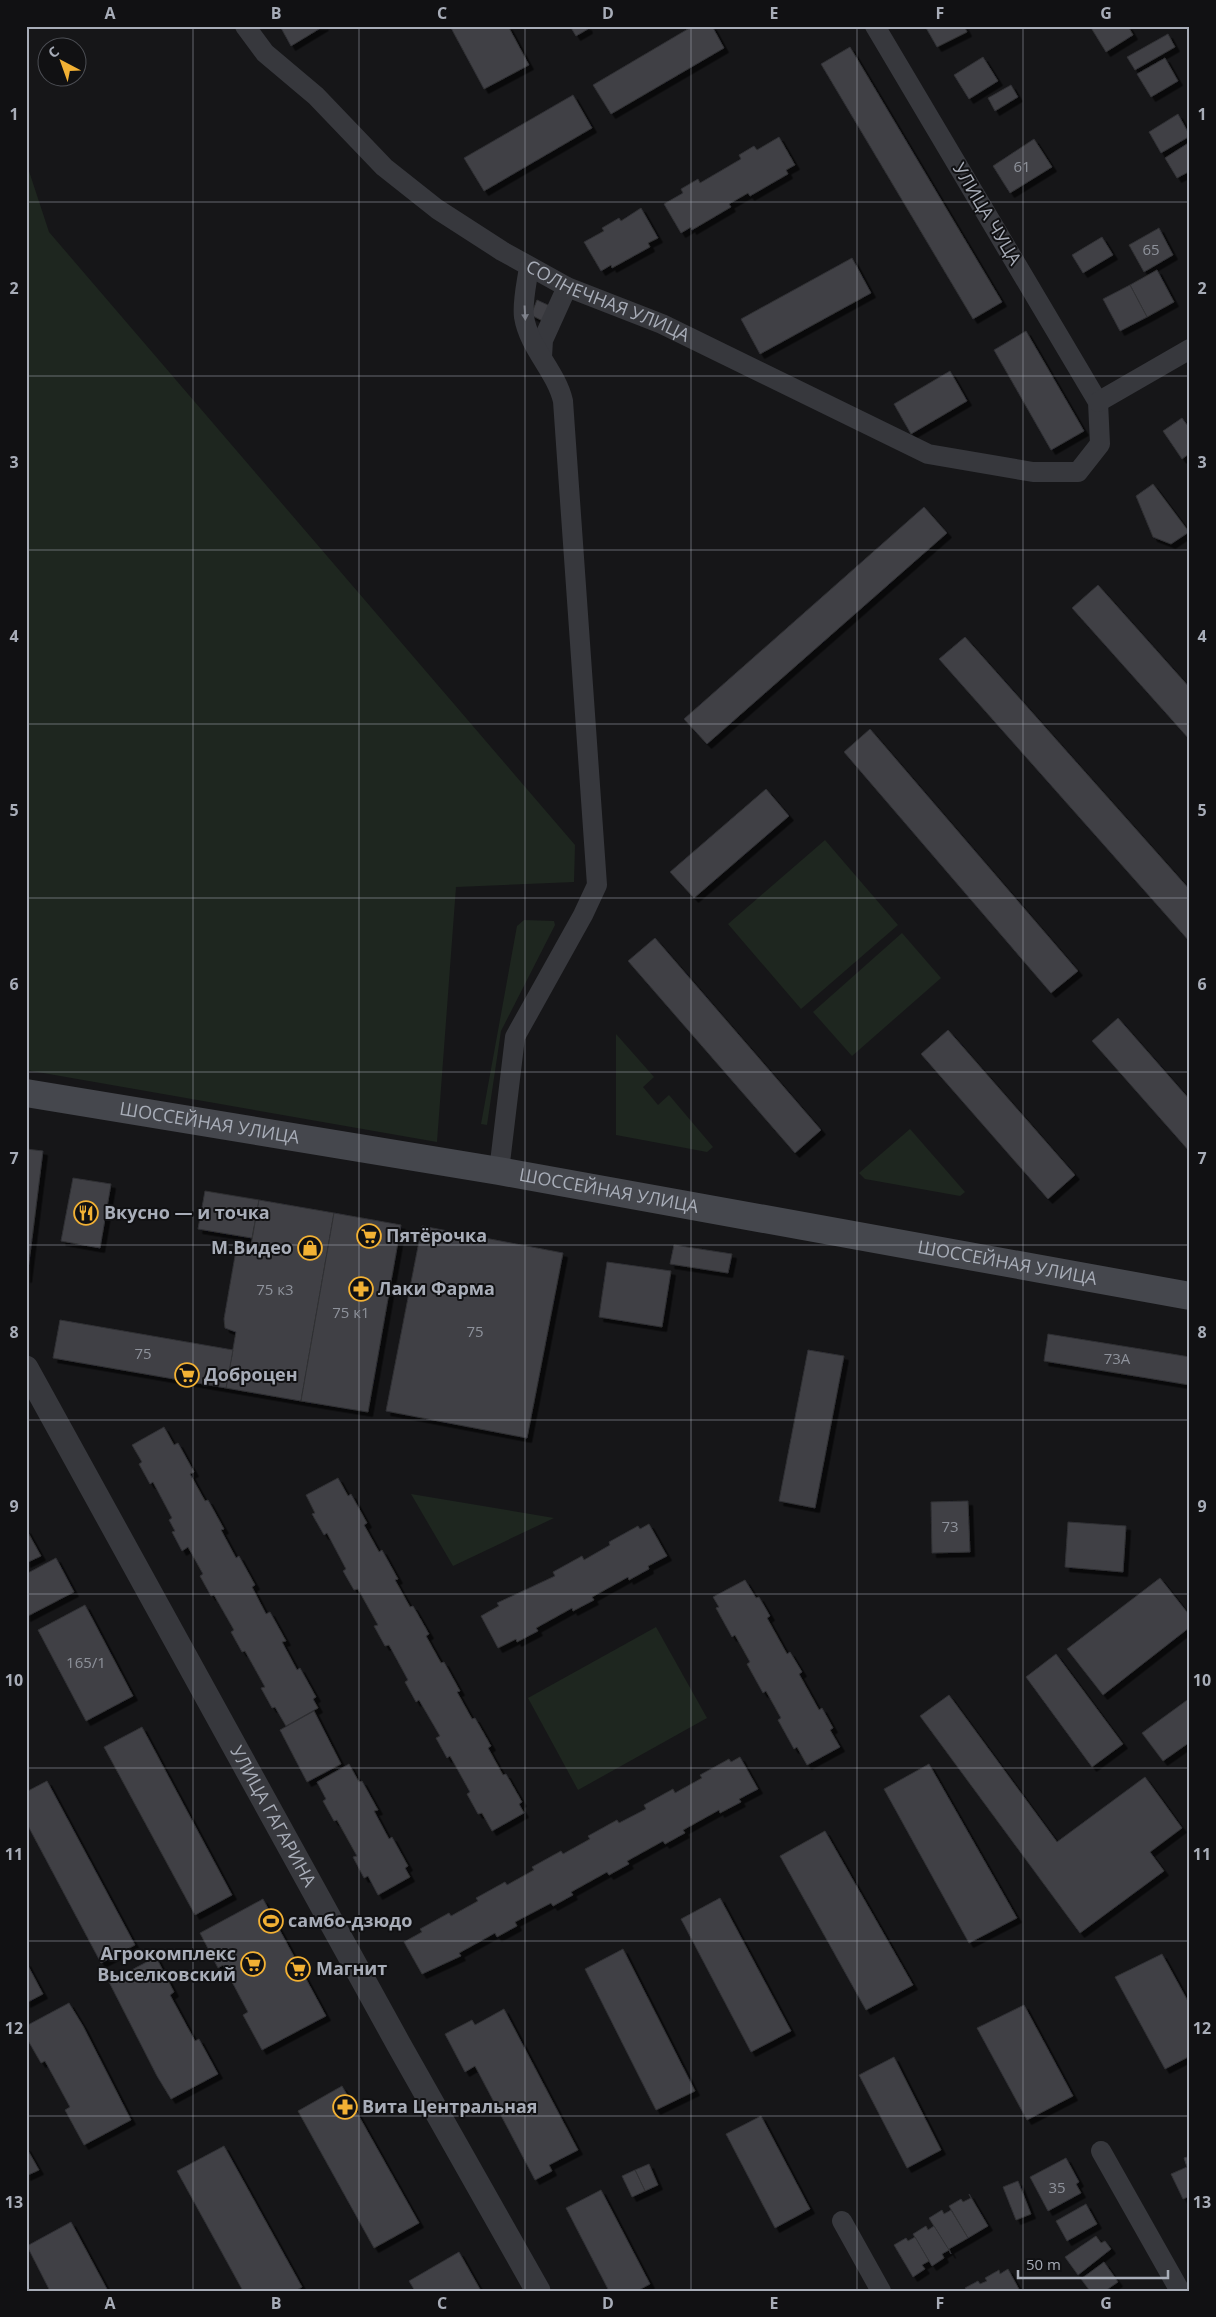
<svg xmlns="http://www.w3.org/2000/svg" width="1216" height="2317" font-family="'Open Sans',sans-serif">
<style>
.green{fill:#1e261f}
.building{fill:#404145;stroke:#303034;filter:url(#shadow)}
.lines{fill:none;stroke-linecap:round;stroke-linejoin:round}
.minor{stroke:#37383d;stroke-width:20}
.tertiary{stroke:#37383d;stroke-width:25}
.secondary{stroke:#45474d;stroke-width:28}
.oneway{fill:#757881}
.grid{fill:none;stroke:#a8adb8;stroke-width:1;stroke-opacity:0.55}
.labels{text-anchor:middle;stroke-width:4;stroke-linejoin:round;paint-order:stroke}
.number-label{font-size:15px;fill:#8e929b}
.street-label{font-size:18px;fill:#a8adb8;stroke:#111113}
.poi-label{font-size:18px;font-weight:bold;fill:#a8adb8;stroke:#111113;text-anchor:start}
.neatline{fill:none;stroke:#a8adb8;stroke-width:2}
.grid-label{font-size:16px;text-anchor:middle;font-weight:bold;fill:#a8adb8}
</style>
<defs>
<filter id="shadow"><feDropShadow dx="4.5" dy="4.5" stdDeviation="0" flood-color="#0009"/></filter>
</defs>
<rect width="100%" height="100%" fill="#161618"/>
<g class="green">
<polygon points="26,162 49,232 575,845 574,882 456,887 437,1142 26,1070"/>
<polygon points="825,840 898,925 801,1009 728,924"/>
<polygon points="524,920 554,921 555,925 501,1031 487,1125 481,1124 517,926"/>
<polygon points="902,933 941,978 852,1056 813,1012"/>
<polygon points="616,1034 654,1077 643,1087 658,1105 669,1095 713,1147 707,1152 616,1135"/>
<polygon points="910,1129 965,1192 960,1196 865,1179 859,1173"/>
<polygon points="411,1494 554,1518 453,1566"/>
<polygon points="656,1627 707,1718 578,1790 528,1698"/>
</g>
<g class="building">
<polygon points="280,26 324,26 291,46"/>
<polygon points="450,26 508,26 529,65 484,89"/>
<polygon points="570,26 587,26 588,29 576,36"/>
<polygon points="693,26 712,26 724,48 611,114 593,85"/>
<polygon points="925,26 964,26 967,32 937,47"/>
<polygon points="1090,26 1128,26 1133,35 1106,52"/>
<polygon points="1168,34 1175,47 1135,70 1127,57"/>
<polygon points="850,47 1002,302 973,319 821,64"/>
<polygon points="983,57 998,81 969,99 954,75"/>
<polygon points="1165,58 1178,81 1151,97 1137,74"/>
<polygon points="1011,85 1018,97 995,111 988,98"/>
<polygon points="573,95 592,128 484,191 464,158"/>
<polygon points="1178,114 1190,136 1161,153 1149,132"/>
<polygon points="779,137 795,165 786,170 788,174 750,196 748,193 729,204 731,207 692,230 691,227 681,233 664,204 683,193 681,189 698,179 700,183 741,159 739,155 754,146 757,150"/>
<polygon points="1034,139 1052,167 1010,193 993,166"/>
<polygon points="1190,142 1190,171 1177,178 1165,158"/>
<polygon points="641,208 658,238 648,243 650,247 612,268 611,265 601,271 584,242 604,231 602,228 619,218 621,221"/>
<polygon points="1159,228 1173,255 1144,272 1129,245"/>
<polygon points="1102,237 1113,255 1083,273 1072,255"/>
<polygon points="852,258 871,293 760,354 741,319"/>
<polygon points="1157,270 1174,302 1147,317 1130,285"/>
<polygon points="1130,285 1147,317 1120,331 1103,299"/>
<polygon points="537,300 550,306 543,321 531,315"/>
<polygon points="1026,331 1084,431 1051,450 994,350"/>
<polygon points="950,371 967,401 911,434 894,404"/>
<polygon points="1182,418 1190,429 1190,453 1182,459 1163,431"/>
<polygon points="1153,484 1189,532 1171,544 1153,537 1136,496"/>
<polygon points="924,507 947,533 707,744 684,719"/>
<polygon points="1098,585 1190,688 1190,740 1072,608"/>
<polygon points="965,637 1190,890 1190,942 939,659"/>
<polygon points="870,729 1078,971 1051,993 844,752"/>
<polygon points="766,789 789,816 694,898 670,872"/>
<polygon points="655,938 821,1130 795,1153 628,961"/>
<polygon points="1118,1018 1190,1100 1190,1152 1092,1041"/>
<polygon points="948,1030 1075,1175 1048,1199 921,1054"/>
<polygon points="26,1149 43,1151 27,1278 26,1278"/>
<polygon points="73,1178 111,1184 100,1248 61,1241"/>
<polygon points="205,1191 259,1200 252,1238 198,1229"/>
<polygon points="259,1200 334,1213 301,1401 226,1388 236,1332 225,1328 224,1319 235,1256 243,1250 250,1251"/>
<polygon points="334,1213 401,1225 368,1412 301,1401"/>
<polygon points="422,1226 563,1253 527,1438 386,1411"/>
<polygon points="674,1245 732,1254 728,1273 670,1264"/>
<polygon points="607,1262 671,1271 662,1327 599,1317"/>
<polygon points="60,1320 233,1350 226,1388 53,1358"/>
<polygon points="1048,1334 1190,1357 1190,1385 1044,1361"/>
<polygon points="808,1350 844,1356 815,1508 779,1501"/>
<polygon points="164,1427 174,1445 178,1443 194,1472 190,1474 205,1501 208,1500 224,1529 221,1530 236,1558 239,1556 255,1585 252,1587 266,1614 270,1612 286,1641 282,1642 297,1670 300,1668 316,1697 313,1699 318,1708 286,1726 275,1707 272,1708 261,1688 265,1687 245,1651 242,1652 231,1632 234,1630 214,1595 211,1596 200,1576 203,1574 188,1547 182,1551 172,1532 175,1531 169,1520 172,1518 153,1482 150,1484 139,1464 142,1462 132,1445"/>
<polygon points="338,1478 348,1496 351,1494 367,1523 364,1525 379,1552 382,1550 398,1579 395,1580 410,1607 413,1606 429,1634 426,1636 441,1663 444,1662 460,1691 457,1692 472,1719 475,1718 491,1746 488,1748 503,1775 506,1774 522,1802 519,1804 524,1813 492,1831 482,1813 478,1814 467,1794 470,1792 450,1756 447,1758 436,1738 440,1736 419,1700 416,1702 405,1682 408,1680 389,1645 385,1646 374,1626 378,1625 358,1589 354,1590 343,1571 346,1569 327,1533 324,1535 312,1514 315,1513 306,1495"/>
<polygon points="968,1501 970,1552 932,1553 931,1502"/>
<polygon points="1068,1522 1126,1526 1123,1572 1065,1567"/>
<polygon points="649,1524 667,1556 648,1566 649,1569 629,1580 628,1577 592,1597 594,1600 573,1611 572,1608 536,1628 538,1631 517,1642 516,1639 498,1648 481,1616 499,1606 497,1603 555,1576 553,1572 582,1556 584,1560 610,1545 609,1542 638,1526 640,1529"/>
<polygon points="26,1529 41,1556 26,1563"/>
<polygon points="56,1558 74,1592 26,1617 26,1574"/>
<polygon points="1160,1578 1190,1616 1190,1627 1103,1695 1067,1649"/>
<polygon points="745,1580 756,1598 759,1597 770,1616 767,1618 787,1654 790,1652 802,1672 799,1674 819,1710 822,1708 833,1728 830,1730 840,1747 807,1765 797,1747 794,1749 778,1720 781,1718 766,1691 763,1693 747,1664 750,1662 735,1635 732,1637 716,1608 719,1607 713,1597"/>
<polygon points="85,1605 133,1696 86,1721 38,1630"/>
<polygon points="1056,1654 1123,1744 1092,1767 1026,1677"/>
<polygon points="949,1695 1057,1842 1145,1777 1182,1828 1150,1852 1164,1871 1080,1933 920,1716"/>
<polygon points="1190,1698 1190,1742 1163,1761 1142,1733"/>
<polygon points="314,1711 341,1764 307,1782 280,1730"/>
<polygon points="142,1727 232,1895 195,1915 104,1747"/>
<polygon points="740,1757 758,1789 739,1799 741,1802 720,1813 719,1810 683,1830 685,1833 665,1844 663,1841 627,1861 629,1864 609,1875 607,1872 571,1892 573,1895 553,1906 551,1903 515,1922 517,1926 497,1937 495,1933 459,1953 461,1956 422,1974 404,1942 422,1932 420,1929 449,1913 451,1916 478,1901 476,1898 505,1882 507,1885 534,1870 532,1867 561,1851 563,1854 590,1839 588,1836 617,1820 619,1823 646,1809 644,1805 673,1789 675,1793 702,1778 700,1775 729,1759 731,1762"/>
<polygon points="349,1764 359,1782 362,1781 378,1810 374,1811 389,1839 392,1837 408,1866 405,1868 410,1877 378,1895 368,1876 364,1878 353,1857 357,1856 337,1820 334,1821 323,1801 326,1799 317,1782"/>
<polygon points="929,1764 1017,1918 969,1943 884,1789"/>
<polygon points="47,1781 135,1945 101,1963 26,1822 26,1792"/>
<polygon points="825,1831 913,1985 866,2010 780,1856"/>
<polygon points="720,1898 791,2031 751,2052 681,1919"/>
<polygon points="263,1899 326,2016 262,2050 243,2015 248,2012 223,1965 218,1968 200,1933"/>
<polygon points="623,1949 695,2091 656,2110 585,1969"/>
<polygon points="1162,1954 1190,2005 1190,2056 1165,2069 1115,1977"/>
<polygon points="156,1957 174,1992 170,1995 195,2041 199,2039 218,2074 171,2099 157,2076 109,1982"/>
<polygon points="26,1962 43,1994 26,2003"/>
<polygon points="69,2003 83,2026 131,2120 84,2145 65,2110 70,2107 45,2061 41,2063 26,2037 26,2026"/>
<polygon points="1024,2005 1073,2096 1027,2120 977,2028"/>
<polygon points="504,2009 578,2150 549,2165 552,2171 535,2180 475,2066 465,2072 445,2034 472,2020 475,2025"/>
<polygon points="894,2057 941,2150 907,2168 859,2075"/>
<polygon points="342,2086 419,2223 374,2248 298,2111"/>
<polygon points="761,2116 810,2209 775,2228 726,2134"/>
<polygon points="224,2146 302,2287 295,2291 243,2291 177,2171"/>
<polygon points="26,2147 39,2170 26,2176"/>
<polygon points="1190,2156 1190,2196 1183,2199 1171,2174 1187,2167 1184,2158"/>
<polygon points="1066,2158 1079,2182 1076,2184 1081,2193 1048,2211 1030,2177"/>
<polygon points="649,2164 658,2185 645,2191 635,2170"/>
<polygon points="635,2170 645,2191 632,2197 622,2176"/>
<polygon points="1018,2181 1031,2214 1016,2220 1003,2187"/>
<polygon points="601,2190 650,2284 637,2291 609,2291 566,2208"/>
<polygon points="969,2194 988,2226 968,2238 949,2206 961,2199 963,2202 971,2198"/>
<polygon points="1086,2204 1097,2224 1067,2241 1056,2221"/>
<polygon points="942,2210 944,2214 951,2210 968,2238 949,2249 951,2254 929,2218"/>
<polygon points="71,2222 108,2291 50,2291 27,2246"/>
<polygon points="926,2226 928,2230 934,2226 949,2250 942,2254 944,2258 932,2266 913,2234"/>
<polygon points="1096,2236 1101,2243 1105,2241 1111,2249 1078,2275 1065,2257"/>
<polygon points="915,2237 929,2261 922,2265 925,2269 913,2277 894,2245 906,2238 908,2241"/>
<polygon points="459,2252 481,2291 415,2291 409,2281"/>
<polygon points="1104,2262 1118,2282 1105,2291 1090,2291 1081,2279"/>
<polygon points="1008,2269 1020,2291 967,2291 965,2288 978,2281 980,2284 987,2281 985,2278 999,2270 1000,2274"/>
</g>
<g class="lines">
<g class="minor">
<path id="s1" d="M245 26 265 53 316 96 384 167 437 209 502 251 567 287 662 324 928 454 1033 472H1078L1100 444 1098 402 875 26"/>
<polyline points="542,357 543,340 567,287"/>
<polyline points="1098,402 1190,349"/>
<path d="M499 1171 515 1037 583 915 597 885 563 401C556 371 529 348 524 317 522 302 527 282 529 267"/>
<polyline points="1101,2151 1180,2291"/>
<polyline points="842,2221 881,2291"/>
</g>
<path class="tertiary" id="s2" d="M26 1368 399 2045 538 2291"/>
<path class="secondary" id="s3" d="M26 1093 499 1171 1190 1296"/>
</g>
<defs><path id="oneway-solid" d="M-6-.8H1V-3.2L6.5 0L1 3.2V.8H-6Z" transform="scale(1.25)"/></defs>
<use class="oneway" href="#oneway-solid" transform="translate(525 313) rotate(87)"/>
<path class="grid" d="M193 26V2291M359 26V2291M525 26V2291M691 26V2291M857 26V2291M1023 26V2291M26 202H1190M26 376H1190M26 550H1190M26 724H1190M26 898H1190M26 1072H1190M26 1245H1190M26 1420H1190M26 1594H1190M26 1768H1190M26 1941H1190M26 2116H1190"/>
<defs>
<g id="restaurant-ring" transform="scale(1.25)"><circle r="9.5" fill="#111113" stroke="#f2b134" stroke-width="1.5"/><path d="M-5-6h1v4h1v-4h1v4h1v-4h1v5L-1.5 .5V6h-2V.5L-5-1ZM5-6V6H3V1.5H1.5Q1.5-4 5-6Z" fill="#f2b134"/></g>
<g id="supermarket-ring" transform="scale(1.25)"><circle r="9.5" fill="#111113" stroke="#f2b134" stroke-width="1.5"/><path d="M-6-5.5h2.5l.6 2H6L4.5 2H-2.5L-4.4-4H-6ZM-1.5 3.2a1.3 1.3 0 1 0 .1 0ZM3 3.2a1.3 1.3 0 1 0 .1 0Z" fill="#f2b134"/></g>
<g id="shop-ring" transform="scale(1.25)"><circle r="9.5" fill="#111113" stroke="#f2b134" stroke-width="1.5"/><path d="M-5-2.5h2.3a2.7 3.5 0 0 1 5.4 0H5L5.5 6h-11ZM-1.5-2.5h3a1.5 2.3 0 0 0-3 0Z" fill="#f2b134"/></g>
<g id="pharmacy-ring" transform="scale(1.25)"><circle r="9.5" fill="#111113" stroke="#f2b134" stroke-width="1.5"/><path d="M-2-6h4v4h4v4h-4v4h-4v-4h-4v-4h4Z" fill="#f2b134"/></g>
<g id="stadium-ring" transform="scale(1.25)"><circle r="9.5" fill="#111113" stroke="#f2b134" stroke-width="1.5"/><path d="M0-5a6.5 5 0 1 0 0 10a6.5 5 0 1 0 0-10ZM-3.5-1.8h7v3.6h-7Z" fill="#f2b134"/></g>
</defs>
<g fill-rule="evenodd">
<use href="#restaurant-ring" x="86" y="1213"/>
<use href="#supermarket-ring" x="369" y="1236"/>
<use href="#shop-ring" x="310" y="1248"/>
<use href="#pharmacy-ring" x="361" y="1289"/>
<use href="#supermarket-ring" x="187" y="1375"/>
<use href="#stadium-ring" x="271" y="1921"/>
<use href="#supermarket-ring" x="253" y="1964"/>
<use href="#supermarket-ring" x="298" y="1969"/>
<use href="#pharmacy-ring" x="345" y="2107"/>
</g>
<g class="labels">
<g class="number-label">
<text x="1022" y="172">61</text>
<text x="1151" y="255">65</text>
<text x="275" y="1295">75 к3</text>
<text x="351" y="1318">75 к1</text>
<text x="475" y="1337">75</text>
<text x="143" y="1359">75</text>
<text x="1117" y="1364">73А</text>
<text x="950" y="1532">73</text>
<text x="86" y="1668">165/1</text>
<text x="1057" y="2193">35</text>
</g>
<g class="street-label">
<text transform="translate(987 214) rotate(59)" y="6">УЛИЦА ЧУЦА</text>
<text dy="6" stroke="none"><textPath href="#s1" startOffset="461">СОЛНЕЧНАЯ УЛИЦА</textPath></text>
<text dy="6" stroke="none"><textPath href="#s3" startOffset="186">ШОССЕЙНАЯ УЛИЦА</textPath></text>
<text dy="6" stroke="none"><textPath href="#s3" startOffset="591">ШОССЕЙНАЯ УЛИЦА</textPath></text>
<text dy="6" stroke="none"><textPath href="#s3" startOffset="996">ШОССЕЙНАЯ УЛИЦА</textPath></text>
<text dy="6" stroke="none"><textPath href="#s2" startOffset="512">УЛИЦА ГАГАРИНА</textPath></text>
</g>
<g class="poi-label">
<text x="104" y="1219">Вкусно — и точка</text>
<text x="386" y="1242">Пятёрочка</text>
<text x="292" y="1254" text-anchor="end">М.Видео</text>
<text x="378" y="1295">Лаки Фарма</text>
<text x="204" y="1381">Доброцен</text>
<text x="288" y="1927">самбо-дзюдо</text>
<text x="236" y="1960" text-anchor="end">Агрокомплекс<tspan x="236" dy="21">Выселковский</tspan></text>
<text x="316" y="1975">Магнит</text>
<text x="362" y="2113">Вита Центральная</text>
</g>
</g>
<rect width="1216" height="2317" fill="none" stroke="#111113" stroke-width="55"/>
<g transform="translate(62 62) rotate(319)"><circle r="24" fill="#111113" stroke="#4d4f55"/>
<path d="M0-4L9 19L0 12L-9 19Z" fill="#f2b134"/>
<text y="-8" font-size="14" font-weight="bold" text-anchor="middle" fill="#a8adb8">С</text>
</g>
<path d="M1018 2270v8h150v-8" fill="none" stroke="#a8adb8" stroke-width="2.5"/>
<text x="1026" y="2270" font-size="15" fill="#a8adb8" stroke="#111113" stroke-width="4" paint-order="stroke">50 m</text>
<rect x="28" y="28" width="1160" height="2262" class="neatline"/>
<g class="grid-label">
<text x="110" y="19">A</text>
<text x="276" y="19">B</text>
<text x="442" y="19">C</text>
<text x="608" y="19">D</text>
<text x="774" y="19">E</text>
<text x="940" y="19">F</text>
<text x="1106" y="19">G</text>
<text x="14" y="120">1</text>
<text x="1202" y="120">1</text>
<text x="14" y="294">2</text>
<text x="1202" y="294">2</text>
<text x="14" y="468">3</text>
<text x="1202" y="468">3</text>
<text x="14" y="642">4</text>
<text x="1202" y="642">4</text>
<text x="14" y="816">5</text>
<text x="1202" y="816">5</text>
<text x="14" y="990">6</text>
<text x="1202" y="990">6</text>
<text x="14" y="1164">7</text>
<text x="1202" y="1164">7</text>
<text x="14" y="1338">8</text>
<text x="1202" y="1338">8</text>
<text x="14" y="1512">9</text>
<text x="1202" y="1512">9</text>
<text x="14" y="1686">10</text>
<text x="1202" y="1686">10</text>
<text x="14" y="1860">11</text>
<text x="1202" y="1860">11</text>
<text x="14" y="2034">12</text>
<text x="1202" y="2034">12</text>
<text x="14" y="2208">13</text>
<text x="1202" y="2208">13</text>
<text x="110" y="2309">A</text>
<text x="276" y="2309">B</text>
<text x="442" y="2309">C</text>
<text x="608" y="2309">D</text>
<text x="774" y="2309">E</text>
<text x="940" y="2309">F</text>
<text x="1106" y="2309">G</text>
</g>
</svg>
